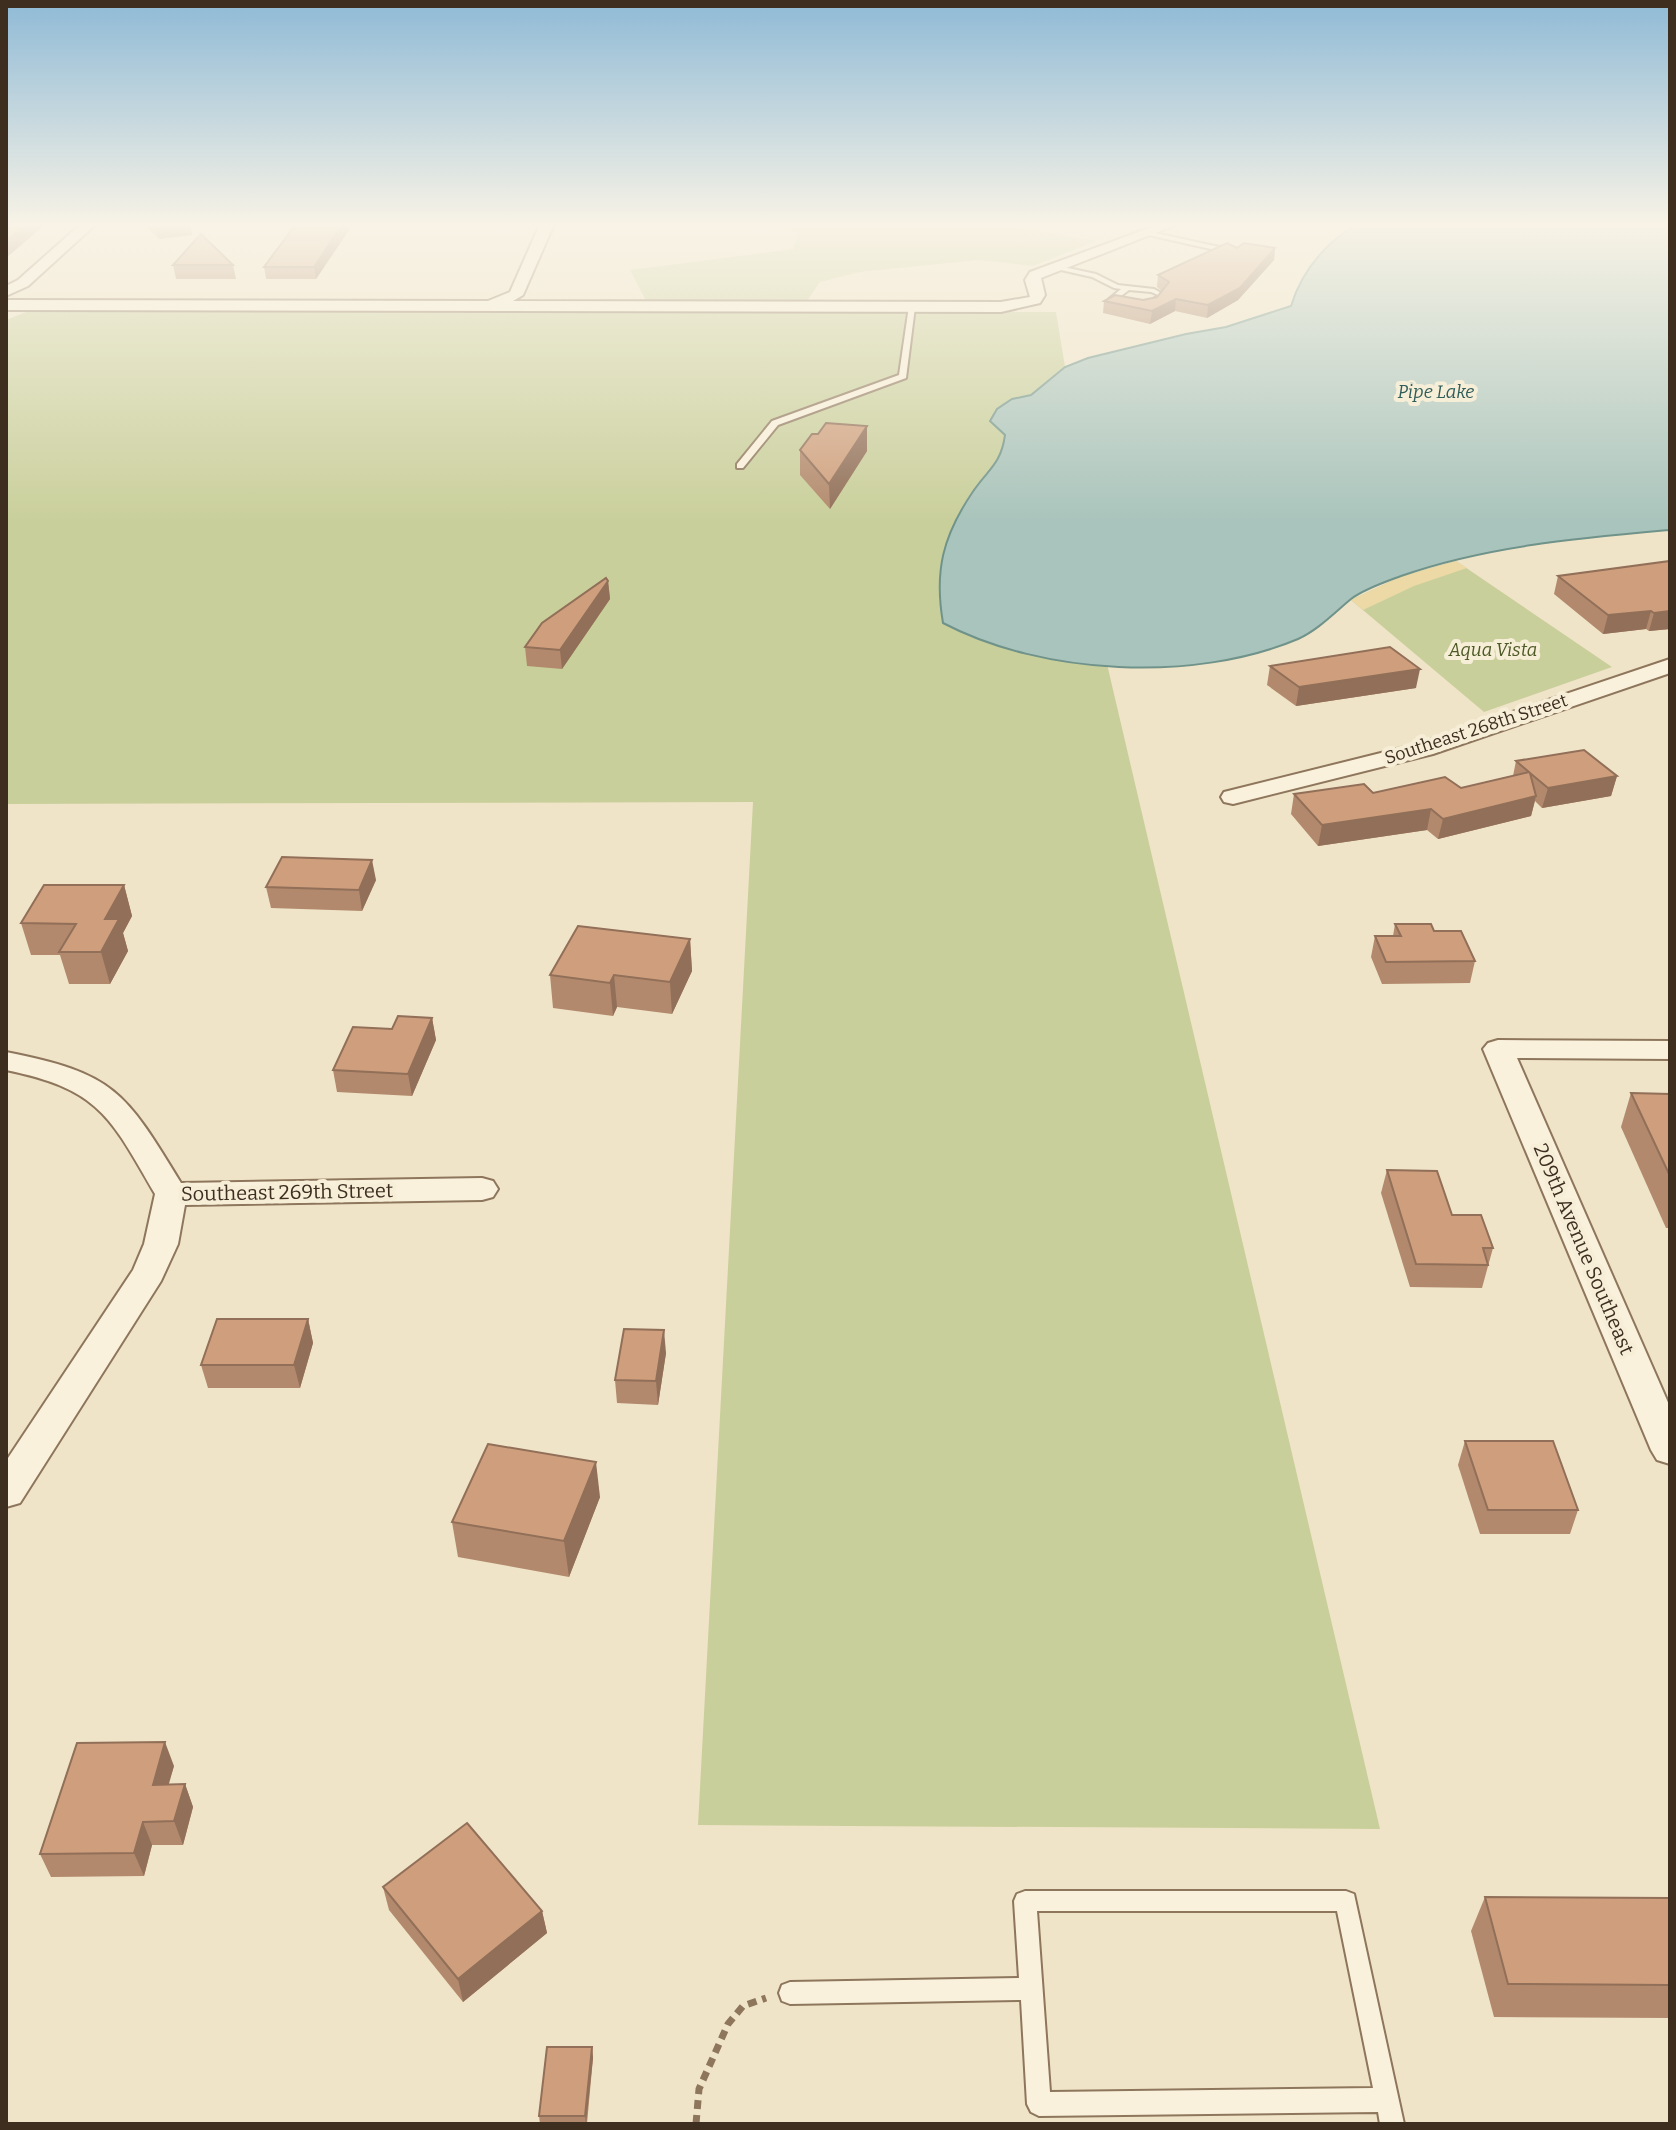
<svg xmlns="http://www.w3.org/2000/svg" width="1676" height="2130" font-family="Bitter,serif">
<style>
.green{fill:#c9cf9b}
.sand{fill:#ecd9a5}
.water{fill:#a9c4bc;stroke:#6f938a;stroke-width:2}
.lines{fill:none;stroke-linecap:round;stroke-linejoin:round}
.lane-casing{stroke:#8d765c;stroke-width:4}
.street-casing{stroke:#8d765c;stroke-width:4}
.path{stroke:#8d765c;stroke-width:7;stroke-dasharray:9 6;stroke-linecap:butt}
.lane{fill:#faf1dc;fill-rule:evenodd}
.street{fill:#faf1dc;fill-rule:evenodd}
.wall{fill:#b2896c}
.shaded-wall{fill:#916f58}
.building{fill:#cf9f7d;stroke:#916f58;stroke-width:2}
.labels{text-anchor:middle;stroke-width:8;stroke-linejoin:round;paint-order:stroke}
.far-water-label{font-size:18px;font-style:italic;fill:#2f5d5a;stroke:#f7eed8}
.far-park-label{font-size:18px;font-style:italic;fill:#4d5a26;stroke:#f7eed8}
.far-street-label{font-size:18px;fill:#3d2e20;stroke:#f7eed8}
.street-label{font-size:20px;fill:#3d2e20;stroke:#f7eed8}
</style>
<rect width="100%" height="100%" fill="#f0e4c8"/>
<g class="green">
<polygon points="771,224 993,224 1097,241 1033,266 978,260 860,272 820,282 807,301 646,301 630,270 793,249 798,233"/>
<path d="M53 310 1056 312 1065 367 1031 395 1012 399 1002 456 973 491 939 597 943 622C997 651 1047 659 1107 664L1380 1829 698 1825 753 802 6 804V320L26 312Z"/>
<polygon points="1456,561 1612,667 1484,712 1351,600 1400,577"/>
</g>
<polygon class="sand" points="1456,561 1467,568 1414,586 1363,610 1351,600 1400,577"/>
<path class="water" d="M1356 224H1670V530C1580 538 1486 546 1401 576 1385 582 1364 589 1351 599 1334 613 1318 630 1298 639 1194 683 1042 675 943 623 934 571 943 536 972 493 987 470 1001 465 1005 435L990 421 997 409 1012 399 1031 395 1065 367 1088 358 1186 334 1226 327 1291 306C1302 270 1325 244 1356 224Z"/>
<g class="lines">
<g class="lane-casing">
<g id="lane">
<polygon points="1146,231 1233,250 1236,252 1233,254 1144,234"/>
<polygon points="1054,265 1096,274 1118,285 1154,289 1165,295 1152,307 1148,305 1158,295 1151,292 1129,290 1117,299 1125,305 1119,306 1109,299 1121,289 1114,288 1092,277 1052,268"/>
<polygon points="909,306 915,307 906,378 778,425 743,468 737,468 737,464 772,421 899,375"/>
<path d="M1025 1891H1346L1354 1894 1404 2124H1380L1378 2112 1039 2116 1031 2112 1027 2104 1021 2000 790 2004 782 2001 779 1993 782 1985 790 1982 1019 1978 1014 1901 1017 1894ZM1037 1911H1337L1373 2088 1050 2092Z"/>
</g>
</g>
<g class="street-casing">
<g id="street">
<polygon points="81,224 96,224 28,286 6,296 6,286 18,280"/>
<polygon points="540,224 554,224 523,295 513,301 1001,302 1030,297 1025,280 1030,272 1160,224 1178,224 1041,278 1045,295 1040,303 1001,312 6,310 6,300 488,301 510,292"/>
<polygon points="1670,659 1670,673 1433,754 1233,804 1224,802 1221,797 1224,792 1417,744"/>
<polygon points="1498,1040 1670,1041 1670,1059 1517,1058 1670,1407 1670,1464 1657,1460 1651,1450 1483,1049 1488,1043"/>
<path d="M6 1052C114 1073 125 1091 181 1183L482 1178 493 1181 498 1189 493 1197 482 1200 185 1205 178 1244 161 1281 20 1503 6 1507V1461L133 1270 144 1244 155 1194C110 1116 99 1089 6 1070Z"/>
</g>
</g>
<polyline class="path" points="696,2124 699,2089 728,2024 743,2006 766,1998"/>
<use href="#lane" class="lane"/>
<use href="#street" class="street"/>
</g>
<g class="wall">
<polygon points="144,224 190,224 192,235 159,239"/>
<polygon points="296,224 353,224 316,279 266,279 264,267"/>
<polygon points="1237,248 1275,248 1274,260 1238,300 1207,318 1175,311 1150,324 1103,313 1104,301 1143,300 1157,297 1162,291 1157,287 1158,275"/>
<polygon points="173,265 233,265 236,279 176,279"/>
<polygon points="867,426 867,451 830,509 800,475 800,450"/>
<polygon points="1670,561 1670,629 1649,631 1646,629 1603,634 1554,594 1558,576"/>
<polygon points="608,581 610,599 562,669 527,666 525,647"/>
<polygon points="1270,666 1416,688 1296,706 1267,685"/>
<polygon points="1516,761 1617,776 1611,796 1542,808 1535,801 1531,816 1438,839 1427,830 1318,846 1291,814 1294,794 1373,793 1461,788 1513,776"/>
<polygon points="376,880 362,911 271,908 266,887"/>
<polygon points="124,885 132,916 123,933 128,951 110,984 69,984 60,955 31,955 21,923"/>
<polygon points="1395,924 1434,931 1475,961 1470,983 1382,984 1371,957 1375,936 1393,936"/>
<polygon points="690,939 692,971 672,1014 617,1007 613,1016 553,1008 550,975"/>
<polygon points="432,1018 436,1040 412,1096 337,1092 333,1070"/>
<polygon points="1631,1093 1670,1094 1670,1228 1666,1228 1621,1127"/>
<polygon points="1387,1170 1452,1215 1493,1248 1482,1288 1410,1287 1381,1193"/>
<polygon points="308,1319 313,1343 300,1388 208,1388 201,1365"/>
<polygon points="666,1353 658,1405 617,1403 615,1380"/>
<polygon points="1465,1441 1578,1510 1570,1534 1480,1534 1458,1465"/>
<polygon points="600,1497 569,1577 458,1557 452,1522"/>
<polygon points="174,1766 168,1784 185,1784 193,1807 183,1845 152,1845 144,1876 51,1877 40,1854"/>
<polygon points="383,1887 542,1911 547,1933 463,2002 389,1910"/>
<polygon points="1485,1897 1670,1898 1670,2018 1494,2017 1471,1931"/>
<polygon points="592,2047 593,2058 587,2124 540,2124 539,2116"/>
</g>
<g class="shaded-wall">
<polygon points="27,224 46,224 6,258 6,241"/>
<polygon points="173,224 190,224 192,235 159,239 156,226"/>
<polygon points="343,224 353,224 316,279 314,267"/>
<polygon points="1275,248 1274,260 1238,300 1207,318 1208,305"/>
<polygon points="1176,299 1175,311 1150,324 1152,311"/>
<polygon points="867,426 867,451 830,509 829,484"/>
<polygon points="608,581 610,599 562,669 560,650"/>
<polygon points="1651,611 1646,629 1603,634 1608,615"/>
<polygon points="1670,611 1670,629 1649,631 1654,613"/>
<polygon points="1420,669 1416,688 1296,706 1299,687"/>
<polygon points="1617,776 1611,796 1542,808 1548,788"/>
<polygon points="1536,796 1531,816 1438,839 1443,819"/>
<polygon points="1431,809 1427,830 1318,846 1322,825"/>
<polygon points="372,860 376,880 362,911 359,890"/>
<polygon points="124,885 132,916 123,933 128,951 110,984 101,952 105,919"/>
<polygon points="690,939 692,971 672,1014 670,982"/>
<polygon points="614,975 617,1007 613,1016 610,983"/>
<polygon points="432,1018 436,1040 412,1096 408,1074"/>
<polygon points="308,1319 313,1343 300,1388 294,1365"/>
<polygon points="664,1330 666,1353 658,1405 656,1381"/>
<polygon points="596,1462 600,1497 569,1577 564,1541"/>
<polygon points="165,1742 174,1766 162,1808 153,1785"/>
<polygon points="185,1784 193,1807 183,1845 174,1821"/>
<polygon points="143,1822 152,1845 144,1876 134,1853"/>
<polygon points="542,1911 547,1933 463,2002 458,1979"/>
<polygon points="592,2047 593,2058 586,2124 585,2116"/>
</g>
<g class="building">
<polygon points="6,224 27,224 6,241"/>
<polygon points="154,224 173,224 156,226"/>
<polygon points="296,224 343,224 314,267 264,267"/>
<polygon points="201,234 233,265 173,265"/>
<polygon points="1227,243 1237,248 1244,243 1275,248 1240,288 1208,305 1176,299 1152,311 1104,301 1115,295 1143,300 1157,297 1169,282 1158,275"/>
<polygon points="826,423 867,426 829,484 800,450 812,434 818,434"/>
<polygon points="1670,561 1670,611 1654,613 1651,611 1608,615 1558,576"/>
<polygon points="606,578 608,581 560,650 525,647 542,623"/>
<polygon points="1390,647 1420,669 1299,687 1270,666"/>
<polygon points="1584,750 1617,776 1548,788 1530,773 1536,796 1443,819 1431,809 1322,825 1294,794 1364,784 1373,793 1445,777 1461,788 1529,772 1516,761"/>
<polygon points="282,857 372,860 359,890 266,887"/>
<polygon points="44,885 124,885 105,919 119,919 101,952 59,952 76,924 21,923"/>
<polygon points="1395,924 1431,924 1434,931 1461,931 1475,961 1386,962 1375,936 1401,936"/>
<polygon points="578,926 690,939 670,982 614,975 610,983 550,975"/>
<polygon points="398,1016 432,1018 408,1074 333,1070 353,1027 392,1029"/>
<polygon points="1631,1093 1670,1094 1670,1176"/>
<polygon points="1387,1170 1437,1171 1452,1215 1481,1215 1493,1248 1483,1248 1488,1265 1416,1264"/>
<polygon points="217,1319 308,1319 294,1365 201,1365"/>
<polygon points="624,1329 664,1330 656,1381 615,1380"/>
<polygon points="1465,1441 1553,1441 1578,1510 1488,1510"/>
<polygon points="488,1444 596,1462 564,1541 452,1522"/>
<polygon points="165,1742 153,1785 185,1784 174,1821 143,1822 134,1853 40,1854 77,1743"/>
<polygon points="467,1823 542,1911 458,1979 383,1887"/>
<polygon points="1485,1897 1670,1898 1670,1985 1508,1984"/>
<polygon points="547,2047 592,2047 585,2116 539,2116"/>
</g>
<linearGradient id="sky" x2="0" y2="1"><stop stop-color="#8fbad6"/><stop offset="0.43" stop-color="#f8f3e6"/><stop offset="1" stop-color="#f8f3e6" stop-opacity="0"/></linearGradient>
<rect width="1676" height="522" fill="url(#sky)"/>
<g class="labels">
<g class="far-water-label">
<text x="1436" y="398">Pipe Lake</text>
</g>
<g class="far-park-label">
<text x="1493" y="656">Aqua Vista</text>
</g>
<g class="far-street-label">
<text transform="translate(1476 729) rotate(-18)" y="6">Southeast 268th Street</text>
</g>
<g class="street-label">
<text transform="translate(287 1192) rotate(-1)" y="7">Southeast 269th Street</text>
<text transform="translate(1584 1249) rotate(67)" y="7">209th Avenue Southeast</text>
</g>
</g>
<rect width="1676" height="2130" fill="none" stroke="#3d2e20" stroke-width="16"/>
</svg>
